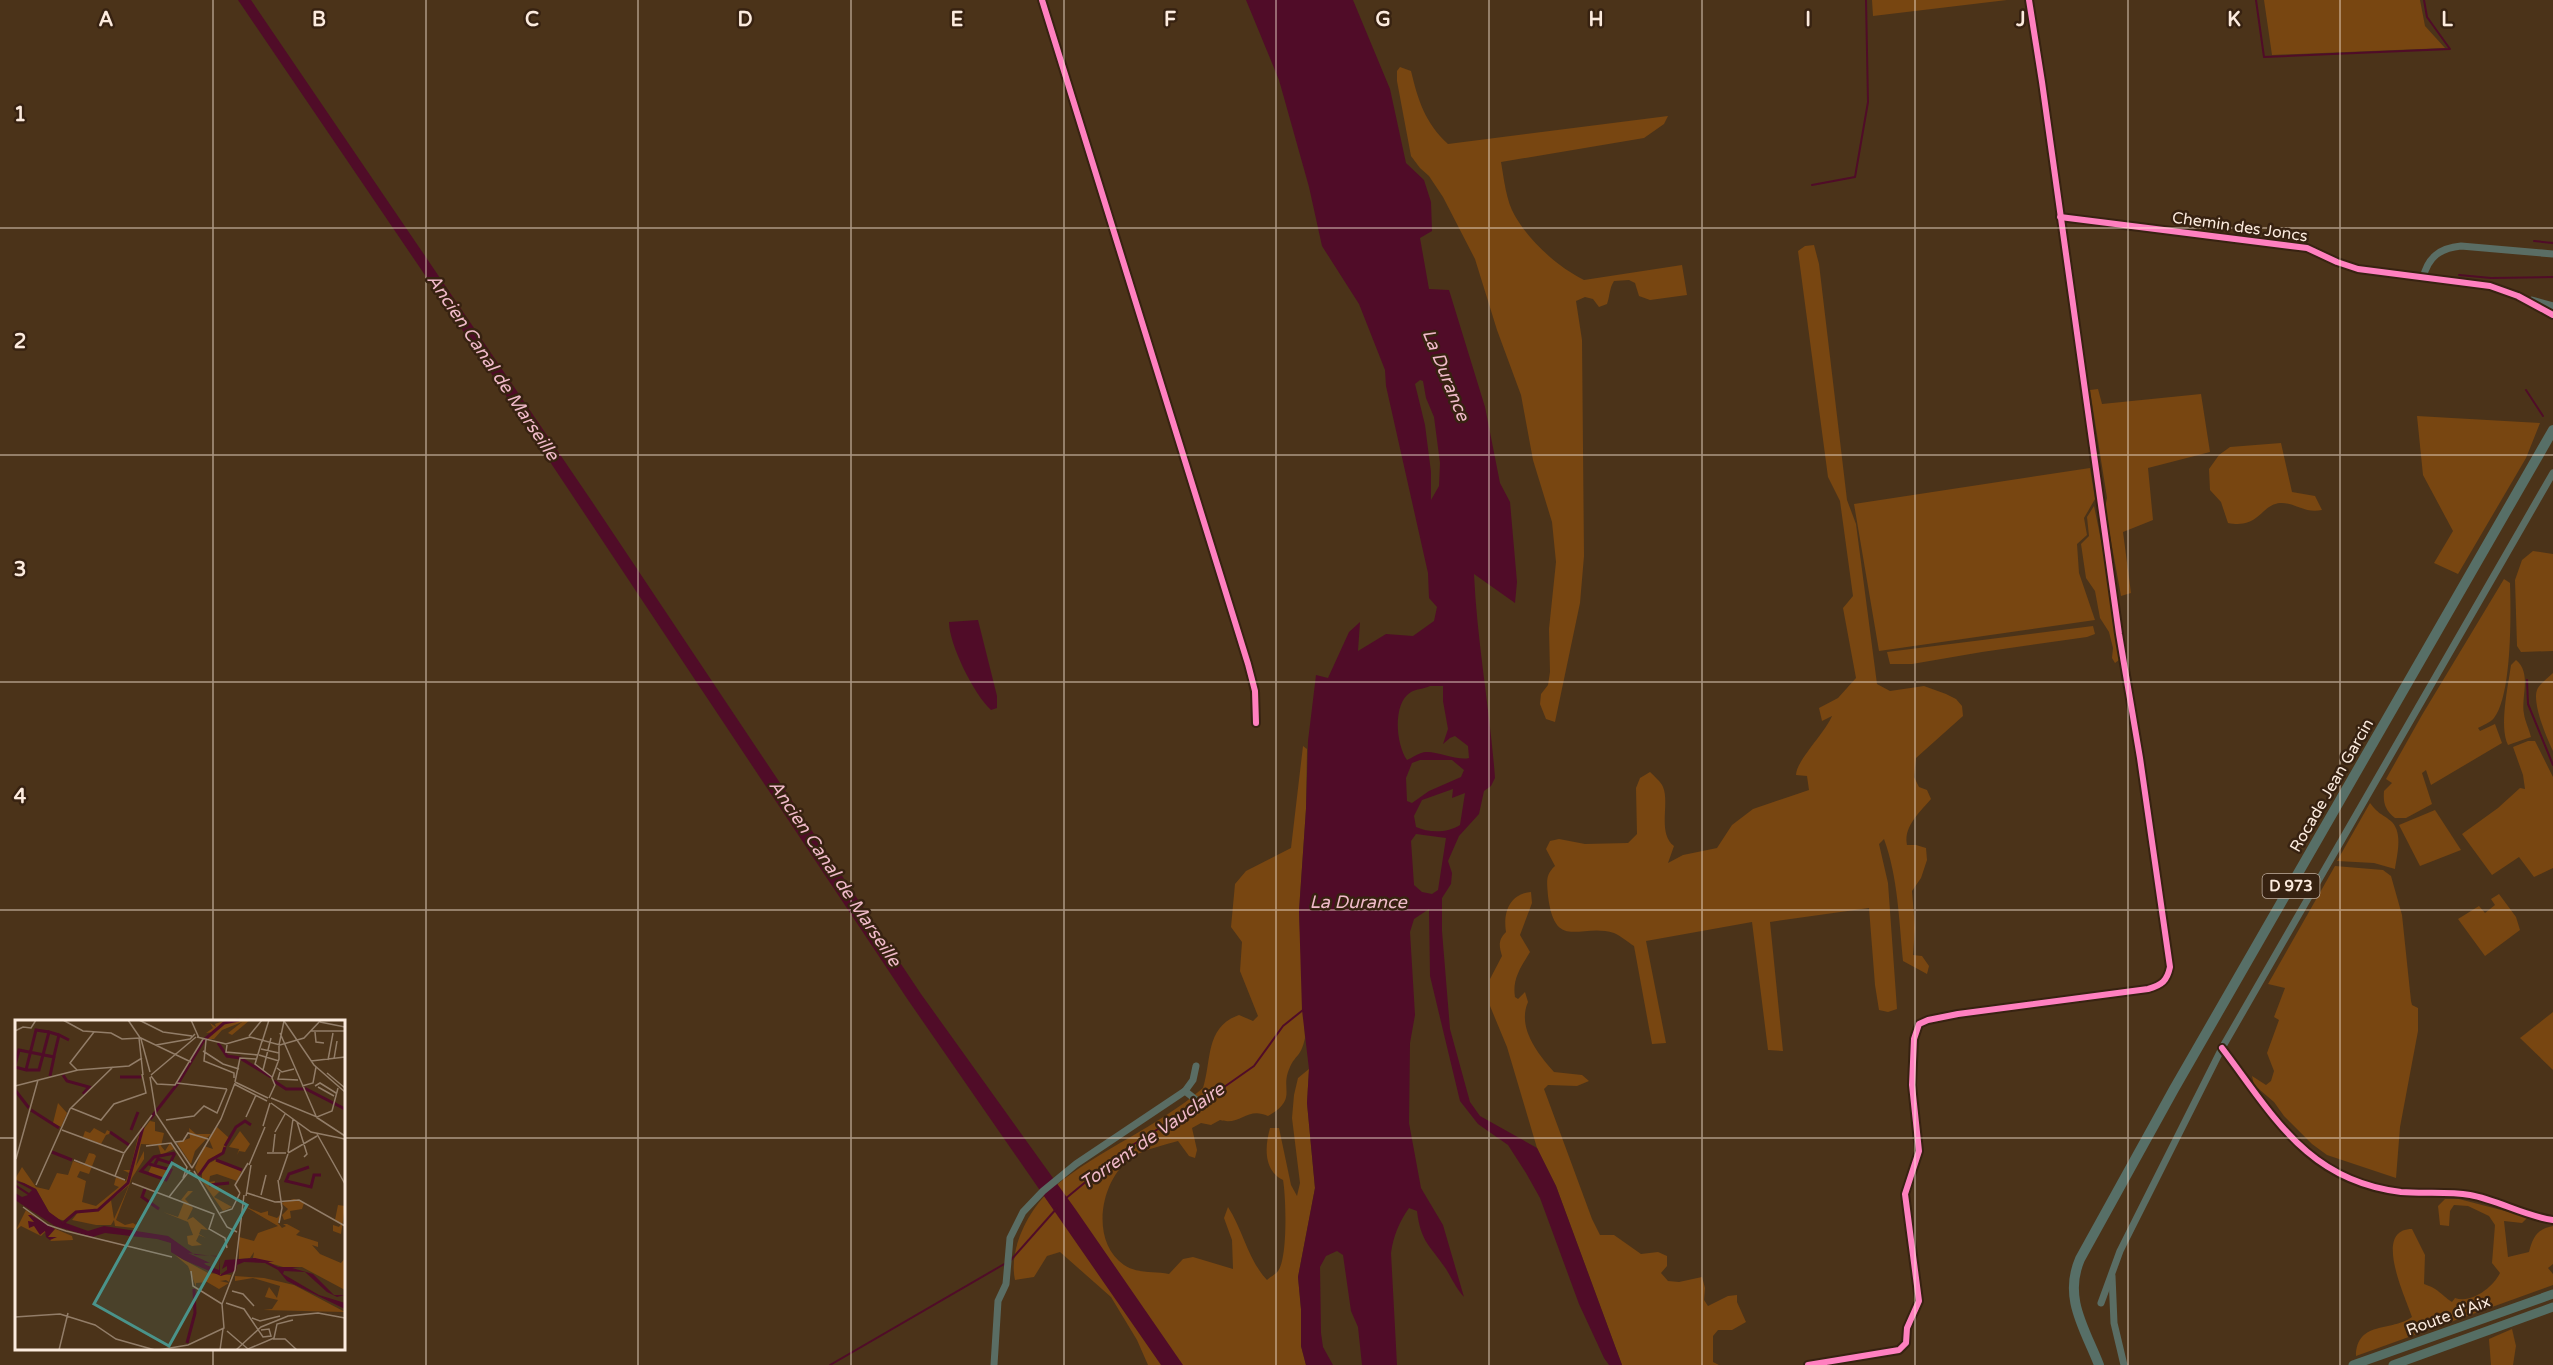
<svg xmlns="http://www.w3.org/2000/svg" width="2553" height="1365" font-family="'Varela Round',sans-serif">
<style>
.green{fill:#784611}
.water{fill:#500c28;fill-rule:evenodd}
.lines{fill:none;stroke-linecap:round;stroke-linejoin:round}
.stream{stroke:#500c28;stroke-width:2}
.street{stroke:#5a6d64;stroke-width:7}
.secondary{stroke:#556e64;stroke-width:9}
.primary{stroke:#576f67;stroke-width:10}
.cycleway-casing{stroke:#372211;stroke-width:10}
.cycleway{stroke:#ff80c0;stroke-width:6}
.grid{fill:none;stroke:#fcebde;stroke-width:1.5;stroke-opacity:0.55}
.labels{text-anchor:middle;stroke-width:5;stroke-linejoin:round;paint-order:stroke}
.shield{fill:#372211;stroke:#c1afa0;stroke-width:1.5}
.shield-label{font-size:15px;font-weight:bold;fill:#fcebde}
.street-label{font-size:16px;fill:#fcebde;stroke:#372211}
.water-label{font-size:18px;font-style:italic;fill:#f0bac9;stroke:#372211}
.inset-river{fill:none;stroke:#500c28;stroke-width:3}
.inset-road{fill:none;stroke:#927d68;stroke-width:1.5}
.view{fill:#4a938a;fill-opacity:0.15;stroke:#4a938a;stroke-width:3}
.inset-edge{fill:none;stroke:#fcebde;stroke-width:3}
.grid-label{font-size:20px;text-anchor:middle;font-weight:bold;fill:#fcebde;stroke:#372211;stroke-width:5;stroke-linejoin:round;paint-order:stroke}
</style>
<rect width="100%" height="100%" fill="#4b3319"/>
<g class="green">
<polygon points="1872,0 2007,0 1873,16"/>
<polygon points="2264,0 2420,0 2425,26 2445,48 2272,55"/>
<path d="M1400 67 1411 71C1418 100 1425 123 1448 144L1668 116 1664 124 1644 138 1501 162C1504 179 1506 201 1515 216 1530 242 1558 267 1584 280L1682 265 1687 295 1650 300 1639 296 1635 283 1629 280 1614 281C1609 289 1610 296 1607 304L1599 307 1593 299 1585 297 1576 301 1582 340 1584 556 1580 603 1555 722 1546 719 1540 704 1541 694 1548 685 1550 672 1549 629 1556 562 1552 522 1533 460 1521 395 1497 330 1475 259 1443 197 1429 176 1420 168 1411 156 1397 81V71Z"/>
<path d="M1814 245 1819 264 1847 500 1856 524 1877 684 1890 691 1924 686 1946 694 1956 699 1962 706 1963 716 1916 758 1914 777 1919 787 1927 790 1931 799C1920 812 1903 827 1907 845H1916L1926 848 1927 860 1921 878 1912 891 1915 928 1913 955 1922 956 1929 966 1927 974 1903 961C1899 921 1898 877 1884 839L1879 844 1888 883 1897 1009 1888 1012 1879 1010 1875 985 1869 908 1770 922 1783 1051 1768 1050 1752 922 1646 941 1666 1043 1652 1044 1634 946C1628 942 1621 936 1614 933 1581 922 1555 953 1548 896 1547 882 1545 875 1555 866L1546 849 1550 841 1559 839 1585 844 1628 843 1637 834 1636 788 1640 778 1650 772C1654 776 1661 782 1663 787 1670 803 1657 833 1674 846L1668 863 1683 855 1717 848 1732 825 1753 809 1809 790 1807 776 1796 775C1796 761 1825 733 1832 716L1822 721 1819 708 1838 698 1856 678 1843 608 1853 596 1840 501 1828 477 1798 251 1805 246Z"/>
<polygon points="2098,389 2102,404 2201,394 2210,452 2148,468 2153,520 2123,532 2131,593 2121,596 2105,508 2107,498 2090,390"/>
<polygon points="2417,416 2540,423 2526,458 2458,574 2434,563 2453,531 2423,475"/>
<path d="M2281 443 2292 492 2315 496 2322 510C2304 514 2295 502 2280 503 2260 505 2260 529 2228 523L2221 502 2210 490 2209 469 2219 455 2230 447Z"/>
<polygon points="2090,468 2095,499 2084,518 2087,535 2077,544 2079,573 2095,620 1879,651 1854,504"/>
<path d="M2094 506C2105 557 2113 608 2119 660L2115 663 2112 658 2113 648 2109 632 2100 618 2095 591 2086 578 2081 544 2089 536 2087 517Z"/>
<polygon points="2533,551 2553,554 2553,651 2521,652 2517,646 2515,580 2522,560"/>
<path d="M2504 579 2510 583C2511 614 2512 695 2494 718 2490 723 2483 725 2478 728L2480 731 2495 724 2502 743 2431 785 2426 770 2422 773 2432 804 2406 818H2395C2385 810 2383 803 2384 791L2392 783 2386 779 2422 715Z"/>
<polygon points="2093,626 2095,634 2087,637 1982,652 1912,664 1890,664 1887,652"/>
<path d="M2516 660C2532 673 2521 696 2524 714 2525 721 2529 729 2531 737L2508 745C2499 726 2508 687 2511 665Z"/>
<path d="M2553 673V751C2547 739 2532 703 2537 690 2539 684 2548 678 2553 673Z"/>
<polygon points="2528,741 2535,741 2553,777 2553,868 2534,877 2519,857 2492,875 2462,834 2498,808 2520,788 2525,789 2523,775 2513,747"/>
<path d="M1303 746 1307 749 1306 809 1299 911 1305 1038C1301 1057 1296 1054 1290 1067 1279 1090 1299 1098 1268 1116 1247 1106 1241 1126 1220 1120L1211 1125 1201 1123 1192 1128 1197 1150 1195 1158 1189 1156 1178 1141C1164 1145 1146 1149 1134 1156 1100 1177 1089 1241 1124 1265 1138 1274 1154 1271 1169 1274L1183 1259 1193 1257 1233 1269 1232 1240 1224 1218 1228 1207C1243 1230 1248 1260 1267 1280 1270 1277 1276 1274 1278 1271 1288 1258 1286 1196 1283 1180 1263 1170 1265 1146 1270 1128H1279L1291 1185 1297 1196 1300 1183 1292 1118 1294 1095 1298 1078 1309 1069 1307 1103 1315 1188 1298 1277 1301 1309V1346L1306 1365H1148L1137 1340 1111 1297 1060 1252 1047 1256 1034 1277 1015 1280C1008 1248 1030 1207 1054 1187 1100 1149 1158 1127 1203 1088 1212 1059 1205 1027 1239 1015L1253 1021 1258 1016 1240 971 1242 942 1231 927 1235 884 1246 871 1291 848Z"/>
<path d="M2370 803C2379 815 2383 814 2392 822 2403 834 2397 855 2395 869L2374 863 2337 861Z"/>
<polygon points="2435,810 2461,850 2420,866 2399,825"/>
<polygon points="2335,866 2383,870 2391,876 2402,915 2411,1001 2412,1005 2418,1008 2418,1031 2400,1127 2396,1178 2327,1155 2312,1144 2284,1116 2274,1102 2254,1085 2252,1076 2266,1085 2271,1081 2274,1071 2267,1053 2279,1020 2274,1017 2285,988 2268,984"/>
<path d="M1531 892 1532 903 1520 935 1530 952C1521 967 1512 979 1515 997L1518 999 1525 992 1528 1002C1517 1027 1537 1053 1554 1072L1582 1075 1589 1081 1577 1086 1548 1085 1544 1089 1592 1219 1600 1235H1614L1641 1254 1658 1252 1667 1256V1266L1661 1273 1668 1281 1679 1282 1702 1277 1705 1288 1704 1300 1708 1306 1728 1296 1737 1295V1302L1746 1322 1732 1330H1718L1713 1336V1362L1719 1365H1622L1556 1186 1537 1148 1507 1047 1490 1006V979L1502 956C1499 946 1498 940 1506 932 1503 913 1509 894 1531 892Z"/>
<polygon points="2499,894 2516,917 2520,930 2485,956 2458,919 2479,906 2485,913 2495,905 2491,899"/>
<polygon points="2553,1012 2553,1070 2520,1038"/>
<path d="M2445 1199H2459L2528 1217 2522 1223 2504 1221 2508 1257 2529 1252C2533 1237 2537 1229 2553 1226V1264L2548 1268 2553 1274V1285L2356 1356C2357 1320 2392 1332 2412 1317 2406 1298 2372 1229 2412 1229L2425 1255 2424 1284C2439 1289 2440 1294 2452 1302L2455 1298C2472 1304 2493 1287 2500 1273L2492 1263 2495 1225 2489 1216 2468 1206 2454 1205 2450 1211 2449 1226 2440 1225 2438 1206Z"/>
<polygon points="2512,1329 2516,1346 2513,1365 2491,1365 2489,1339"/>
</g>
<g class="water">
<polygon points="238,0 251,0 593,503 921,994 1076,1210 1183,1365 1161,1365 908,1000 465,334"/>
<path d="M1246 0H1353L1390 89 1406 163 1424 180 1431 202 1432 231 1420 238 1429 289 1449 290 1485 407 1500 483 1510 502 1517 582 1515 603 1474 574C1477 642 1490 710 1495 778L1491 786 1484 791 1479 814 1459 836 1448 861 1452 873 1451 884 1442 898V931L1450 1029 1470 1102 1480 1116 1537 1148 1556 1186 1622 1365H1609L1604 1358 1579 1304 1540 1198 1526 1173 1508 1145 1478 1124 1460 1101 1430 976 1429 909 1414 919 1410 932 1415 1015 1410 1043 1409 1123 1421 1188 1443 1225 1464 1297C1456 1288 1452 1279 1446 1269 1430 1245 1421 1243 1417 1211L1409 1208C1399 1222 1393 1237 1391 1253L1397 1365H1362L1358 1327 1351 1311 1343 1255 1337 1251 1326 1256 1320 1267 1321 1333 1323 1347 1333 1365H1306L1301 1346V1309L1298 1277 1315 1188 1307 1103 1309 1069 1302 1010 1299 911 1306 809 1308 741 1316 675 1328 678 1349 632 1360 622 1358 651 1386 634 1413 636 1434 621 1437 607 1429 598 1428 573 1386 386 1385 370 1359 304 1322 246 1309 187 1279 80ZM1420 380 1423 381 1426 398 1434 417 1440 463 1439 486 1431 500V472L1425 425 1415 384ZM1430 686H1443V701L1448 729 1443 744 1450 738 1455 736 1468 746 1469 758C1458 761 1436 751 1426 752 1420 752 1412 758 1407 760 1396 745 1392 703 1411 692 1416 689 1424 689 1430 686ZM1420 760H1452L1464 770 1461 777 1429 791 1412 803 1407 801 1406 778 1412 763ZM1453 789 1452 798 1465 793 1460 825C1448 833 1429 833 1416 827L1414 816 1422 800ZM1416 834 1446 838 1438 890 1432 894 1422 892 1414 885 1411 841Z"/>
<path d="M978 620 997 696V708L991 710C974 695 949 644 949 622Z"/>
</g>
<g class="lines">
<g class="stream">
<polyline points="2256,0 2264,57 2450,49 2427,17 2424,0"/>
<polyline points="1812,185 1855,177 1868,102 1866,0"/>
<polyline points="2534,241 2553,243"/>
<polyline points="2459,275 2491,278 2553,277"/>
<polyline points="2526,390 2543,416"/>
<polyline points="2527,680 2528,704 2553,765"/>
<polyline points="1065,1199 1123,1151 1217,1092 1254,1066 1283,1026 1303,1010"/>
<polyline points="1011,1260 1057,1208"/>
<polyline points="830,1365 1006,1263"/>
</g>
<g class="street">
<polyline points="1042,0 1248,664 1255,691 1256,723"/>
<polyline points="2060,217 2307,248 2337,262 2358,269 2490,286 2518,296 2553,315"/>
<path d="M2423 278C2428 257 2440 248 2461 246L2553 254"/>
<polyline points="2532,300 2553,306"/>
<path d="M2222 1048C2273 1115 2307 1181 2401 1192 2424 1194 2447 1191 2470 1195 2498 1200 2524 1216 2553 1220"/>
<polyline points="1185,1091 1193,1080 1196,1066"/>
<polyline points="2112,1276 2114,1323 2124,1365"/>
<polyline points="2101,1303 2120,1251 2222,1048 2553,473"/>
<polyline points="994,1365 998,1301 1006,1284 1010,1238 1023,1212 1043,1191 1076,1164 1185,1091 1200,1103"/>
<path d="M1808 1365 1899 1350 1906 1343 1907 1328 1919 1301 1905 1194 1919 1151 1912 1085 1914 1039 1919 1024 1928 1020 1958 1014 2148 989C2162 985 2167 981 2170 967L2140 758 2119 634 2042 82 2029 0"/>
</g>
<g class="secondary">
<polyline points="2353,1365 2553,1294"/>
<polyline points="2393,1365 2553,1307"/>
</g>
<path class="primary" d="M2099 1365C2085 1329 2063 1298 2080 1259L2174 1089 2553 430"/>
<g class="cycleway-casing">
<g id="cycleway">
<polyline points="1042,0 1248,664 1255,691 1256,723"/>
<polyline points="2060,217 2307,248 2337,262 2358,269 2490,286 2518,296 2553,315"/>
<path d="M2222 1048C2273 1115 2307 1181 2401 1192 2424 1194 2447 1191 2470 1195 2498 1200 2524 1216 2553 1220"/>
<path d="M1808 1365 1899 1350 1906 1343 1907 1328 1919 1301 1905 1194 1919 1151 1912 1085 1914 1039 1919 1024 1928 1020 1958 1014 2148 989C2162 985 2167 981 2170 967L2140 758 2119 634 2042 82 2029 0"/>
</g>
</g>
<use href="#cycleway" class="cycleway"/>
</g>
<path class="grid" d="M213 0V1022M426 0V1365M638 0V1365M851 0V1365M1064 0V1365M1276 0V1365M1489 0V1365M1702 0V1365M1915 0V1365M2128 0V1365M2340 0V1365M0 228H2553M0 455H2553M0 682H2553M0 910H2553M0 1138H16M344 1138H2553M213 1348V1365"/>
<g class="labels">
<rect class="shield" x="2262.5" y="874" width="57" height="24" rx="4.5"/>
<g class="shield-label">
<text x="2291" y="891">D 973</text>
</g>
<g class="street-label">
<text transform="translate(2240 226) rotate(8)" y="6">Chemin des Joncs</text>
<text transform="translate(2331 785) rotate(-60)" y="6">Rocade Jean Garcin</text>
<text transform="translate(2448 1315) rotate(-20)" y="6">Route d'Aix</text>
</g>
<g class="water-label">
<text transform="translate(493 367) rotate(56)" y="6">Ancien Canal de Marseille</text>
<text transform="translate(1446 375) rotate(68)" y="6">La Durance</text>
<text transform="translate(835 873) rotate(56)" y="6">Ancien Canal de Marseille</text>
<text x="1358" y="908">La Durance</text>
<text transform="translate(1152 1136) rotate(-35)" y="6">Torrent de Vauclaire</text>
</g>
</g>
<g transform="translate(15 1020)">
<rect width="330" height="330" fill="#4b3319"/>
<path d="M211 0H235L217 15 213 13 227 2 207 10 199 19H192L199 12 191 13 198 8 195 3 201 7 200 4ZM43 83 52 93 46 107 38 103ZM140 94 135 101 140 102V111L149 113 146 126 150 131 155 123 159 129 146 135 143 125 126 124 121 146 129 131V139L117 158 101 200 110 205 118 203 121 205 119 208 100 206 99 200 96 205H81L57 200 64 191 51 201 43 199 34 192 21 169 0 159 7 147 21 167 34 170 42 153 53 155 58 141 69 145 74 133 79 134 81 136 74 154 65 151 62 157 71 161 67 182 81 186 104 167 99 165 101 157 111 161 114 153 108 150H115L123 117ZM114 165 109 177 99 199 96 180ZM202 107 214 118 208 132 194 140 191 145 200 140 227 150 222 161 202 154 195 156 194 162 200 161 199 166 207 169 199 177 217 187 208 191 187 161V152L183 154 180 148 189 126 198 129 194 119ZM79 108 90 114 92 110 97 113 91 115 86 124 68 117 70 111 75 113ZM174 108 181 114H196L180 131 176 144 162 123 175 118ZM225 111 235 124 230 132 224 131 222 135 224 129 214 127ZM137 145 156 150 151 160 133 153ZM173 171H178L170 179 178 188 172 200 178 197 193 210 186 209 184 214 191 218 184 215 181 221 187 225 177 226 173 224 172 216 178 215 173 202 148 192 163 197 169 182 166 180ZM279 179 289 183 287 189 275 191 276 198 269 200 267 195 273 189 266 183ZM323 185 330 186 326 214 318 211V205L324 207 326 204 320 200ZM229 186 246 193 253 191V195L262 198 265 195 263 203 267 208 271 206 268 204H272L285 211 281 215 303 222V227L297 225 305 234 326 243 330 238V270L287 247H268L238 238 239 232 235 238 224 239V217L239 221 243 213 263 206ZM11 190 29 204 57 216 58 220 36 221 30 212 26 216 6 206 1 210ZM160 235 193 253 216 255 214 262 211 260 205 261 214 263 204 269 192 262 181 263V267L173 246ZM220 256 249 258 279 265 330 292 248 290 257 289 263 280 250 277 254 267 262 278 265 266 238 258 220 261Z" fill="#784611" fill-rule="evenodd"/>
<path d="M0 161 9 163 21 169 34 192 48 202 73 211 89 206 153 216 180 235 205 236V255L212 250V246L207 249 210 240 240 238 259 242H253L263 247H284L277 248 298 254 319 275H330L322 277 312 272 290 252 269 251 268 254 304 275 330 283V289L272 261 263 250 250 243 229 242 222 245 221 251 206 256 169 240 156 232V223L142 219 90 213 77 217 40 206 0 180V173L7 177 13 175 1 167 0 164 14 173 17 170ZM173 233 205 237 204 250 191 245 189 243H195ZM13 195H16L40 209 33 217H42L35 220 31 217 30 211 25 215 19 206 14 208 13 201 19 202Z" fill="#500c28" fill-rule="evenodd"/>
<path class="inset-river" d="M203 23 212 36 225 38 256 57M39 36 44 15 54 20M0 45 4 30 39 37 35 56M0 47 11 50 21 10 34 12M12 50H24L34 12 44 15M48 55 52 61 74 67 68 74M105 57H126M259 61 271 69H291L330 89M0 70 14 88M16 90 44 108M135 99 164 62 189 20 209 3 224 0M116 110 123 92M95 112 114 125M210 126 221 107 230 101 236 105M37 132 57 140M201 140 227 150M134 144 156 150 151 160 126 151 139 137 160 133M140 144 143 139 155 143 160 133M294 147 274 154 271 161 296 167 299 155H306M184 155 194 141 208 133 210 127M194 165 214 163M130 169 127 177 144 189M47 204 61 192 83 190 113 163 128 107M172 323 180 293 179 269"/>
<path class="inset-road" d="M48 0 68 11 96 13 107 19 126 18 176 42M113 0 126 19 135 52M124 0 148 12 177 16M176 0 184 18M269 1 299 45 330 72M305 2 330 7M0 11 8 7 16 8 21 0M296 11H330M300 12 301 22 309 23M265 13 301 96M234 16 247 0M182 17 211 24 235 17M235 17 265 25 289 18 306 0M124 18 128 55M191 20 189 41 219 53V58M247 21 240 44 257 57M247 22 254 0M141 25 175 19 180 14M212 25 211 32 243 35M264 25 269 1M246 29 264 33M188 31 208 44 224 49M244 35 264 41M319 39 322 21M313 40 318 13M296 41 330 37M262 48 267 52 279 49M62 50 55 43 79 12M248 50 256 18M265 52 263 59 283 60M312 53 330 68M136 55 181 17M136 56 142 64 160 65 188 19M135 57 141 94 177 148M220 62 225 38 241 39M220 62 253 78M162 63 212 69M219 64 252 81M0 66 63 50 114 46 127 38M287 66 298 63 301 47M300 66 305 63 321 73M303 67 319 76M254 78 260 65 257 58 264 39V25M256 78 302 97 317 91 323 68M256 83 296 112 330 119M56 88 86 100 99 84 131 73 127 54M231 97 241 75M301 97 330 116M151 100 179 96 189 86 202 93 212 69M282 102 292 134 289 137M248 106 255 83M47 110 109 133 137 95M260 112 270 94M302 114 330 164M160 122 168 121 173 113 193 119M131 126 156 123 172 147 168 158M258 132 260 114M273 132 278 99M252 133H271M273 133 302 116M1 139 23 60M59 140 110 160M234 145 250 107M177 148 206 99 220 63M179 151 212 207 222 212M100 156 109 133M263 160 267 188 264 203M264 160 273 134M117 163 199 194 194 209 210 218 212 228M21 165 55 89 98 47M225 173 220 165 233 143M232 173 260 182 284 180 330 206M246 175 251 155M231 176 236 145M154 177 175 150M8 187 33 205 51 211 157 237M205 193 217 189 225 173M176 251 178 266 207 284M217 271 228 274 239 286M211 283 229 289 248 317 256 316 254 309 246 310M0 297 45 294 80 305 101 319 140 330M237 298 245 301 265 296M212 311 233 329 259 318M259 318 262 304 278 300M258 319H270L282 330M44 330 53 293M143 330 173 325 209 308 207 284 220 250 229 175M205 330 208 309M221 330 246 307 273 296 303 293 330 298"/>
<path class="view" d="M157 143 232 185 154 326 79 284Z"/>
<rect width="330" height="330" class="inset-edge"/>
</g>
<g class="grid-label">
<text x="106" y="26">A</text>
<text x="319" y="26">B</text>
<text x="532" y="26">C</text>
<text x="745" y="26">D</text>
<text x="957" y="26">E</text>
<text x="1170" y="26">F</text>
<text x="1383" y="26">G</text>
<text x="1596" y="26">H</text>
<text x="1808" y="26">I</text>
<text x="2021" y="26">J</text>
<text x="2234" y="26">K</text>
<text x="2447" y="26">L</text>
<text x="20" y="121">1</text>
<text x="20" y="348">2</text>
<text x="20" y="576">3</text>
<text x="20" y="803">4</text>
</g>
</svg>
